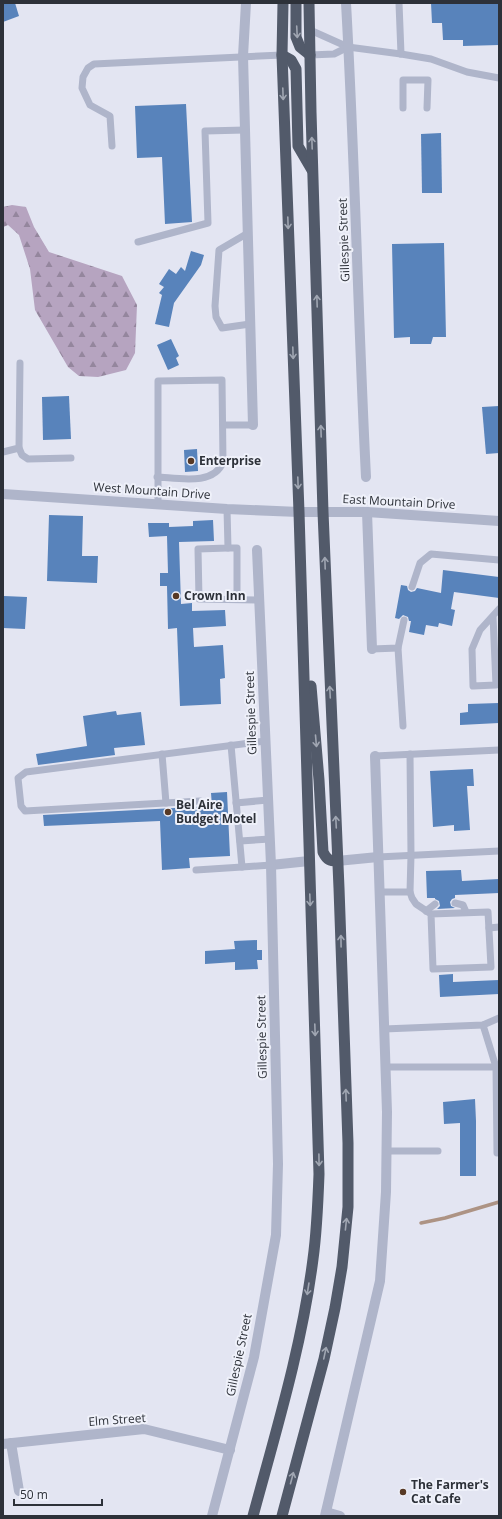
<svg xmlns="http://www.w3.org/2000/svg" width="502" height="1519" font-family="'Open Sans',sans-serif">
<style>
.forest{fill:url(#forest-firs)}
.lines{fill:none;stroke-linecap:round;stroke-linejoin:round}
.stream{stroke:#ad9384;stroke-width:3.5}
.building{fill:#5883bb}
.service{stroke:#afb5ca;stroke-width:7}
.minor{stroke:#afb5ca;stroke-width:10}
.tertiary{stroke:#afb5ca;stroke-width:10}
.trunk{stroke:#525a6a;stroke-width:11}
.oneway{stroke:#a0a6b2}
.poi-dot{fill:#573925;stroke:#eff1fa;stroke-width:1.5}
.labels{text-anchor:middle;stroke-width:4;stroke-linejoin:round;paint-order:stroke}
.street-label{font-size:12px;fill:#2d3139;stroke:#eff1fa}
.poi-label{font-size:12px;font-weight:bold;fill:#2d3139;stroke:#eff1fa;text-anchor:start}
</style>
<defs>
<pattern id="forest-firs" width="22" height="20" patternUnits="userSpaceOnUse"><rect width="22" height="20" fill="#b6a4c0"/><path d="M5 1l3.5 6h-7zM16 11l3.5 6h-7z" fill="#94869d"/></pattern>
</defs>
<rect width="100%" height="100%" fill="#e3e5f2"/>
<polygon class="forest" points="12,205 26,207 34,227 49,252 122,276 137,305 135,353 126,370 98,377 79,376 68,367 35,310 30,269 19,235 8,225 3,227 3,207"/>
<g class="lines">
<polyline class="stream" points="421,1223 445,1218 499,1202"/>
</g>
<g class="building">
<polygon points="3,3 15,3 19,16 3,22"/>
<polygon points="431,3 499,3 499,45 463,46 463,40 443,40 442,23 432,23"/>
<polygon points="186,104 192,222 165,224 162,157 137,158 135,106"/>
<polygon points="441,133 442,193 422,193 421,134"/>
<polygon points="444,243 446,337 433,337 431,344 410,344 410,337 394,338 392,244"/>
<polygon points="191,251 204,255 201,265 174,303 169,327 155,324 162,295 159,293 164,287 159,284 169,269 176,274 181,267 185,271"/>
<polygon points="171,339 179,356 176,358 179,365 168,370 157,345"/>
<polygon points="69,396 71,439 43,440 42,397"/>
<polygon points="499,406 499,453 486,454 482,407"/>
<polygon points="197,449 198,471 185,472 184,450"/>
<polygon points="49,515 83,516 82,556 98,556 97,583 47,581"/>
<polygon points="213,520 214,541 179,542 181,604 192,603 192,611 225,610 226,626 193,628 194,647 223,645 225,678 220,679 221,704 180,706 177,628 168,629 167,586 160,586 160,573 168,573 167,536 149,537 148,523 169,523 169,527 193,526 193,521"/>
<polygon points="443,570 499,577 499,598 454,592 451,609 455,610 452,626 439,623 438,627 426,625 424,635 409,632 411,621 409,621 408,617 403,615 399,619 395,618 401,585 407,586 408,590 411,592 415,591 417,588 441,593"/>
<polygon points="4,596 27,597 25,629 3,628"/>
<polygon points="499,703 499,723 460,725 460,713 468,712 468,704"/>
<polygon points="116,711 117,715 141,712 145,745 114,748 115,755 38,765 36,754 87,746 83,716"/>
<polygon points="473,769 474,786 467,786 470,830 454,831 454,825 433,827 430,771"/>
<polygon points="227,792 230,856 189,858 190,868 162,870 160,821 44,826 43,815 212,806 211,793"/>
<polygon points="461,870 462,881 499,879 499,893 455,895 455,898 452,899 450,902 451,906 455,908 437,909 440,906 439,901 435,899 435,898 427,898 426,871"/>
<polygon points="257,940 257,950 262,950 262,960 257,960 258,969 235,970 235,962 205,964 205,951 235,949 234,941"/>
<polygon points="453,974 453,982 499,980 499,994 440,997 439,975"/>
<polygon points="475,1099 476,1121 476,1176 460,1176 460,1123 444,1124 443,1102"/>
</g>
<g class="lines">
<g class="service">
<polyline points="399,3 401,54"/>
<polyline points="310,30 348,47 401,54 431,59 467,72 499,78"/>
<polyline points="310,55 334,54 348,47"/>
<polyline points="403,108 403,80 428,80 427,108"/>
<polyline points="112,146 110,116 90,105 82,88 83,77 88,68 94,64 282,55"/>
<polyline points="248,233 219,250 215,306 216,317 222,328 250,324"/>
<polyline points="138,242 208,223 205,131 245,130"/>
<polyline points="223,425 253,425"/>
<polyline points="19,448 22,455 28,459 71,458"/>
<polyline points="3,452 19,448 20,363"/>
<path d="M157 477C178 478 214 486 223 462L222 380 158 381V504"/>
<polyline points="227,509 228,548 198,549 199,599 259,600"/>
<polyline points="228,548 237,548 237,599"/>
<polyline points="412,587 420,563 431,554 499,560"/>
<polyline points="493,616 496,685 473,686 472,649 480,630 499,609"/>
<polyline points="398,648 403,726"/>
<polyline points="372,649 398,648 404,620"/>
<polyline points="162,754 166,803"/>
<polyline points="375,756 499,750"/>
<polyline points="200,801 25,811 21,806 18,778 26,772 265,741"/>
<polyline points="236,803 268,800"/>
<polyline points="240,841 270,839"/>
<polyline points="378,857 499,851"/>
<polyline points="242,867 271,865"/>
<polyline points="196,870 242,867 231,745"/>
<polyline points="379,892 410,892 412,898 416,904 431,914 488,912 491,967 433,969 431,914"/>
<polyline points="410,892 411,855 410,754"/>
<polyline points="455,903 463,905 466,912"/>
<polyline points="426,911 435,904"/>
<polyline points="489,928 499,927"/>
<polyline points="483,1025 496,1067 497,1153"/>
<polyline points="384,1029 483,1025 499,1018"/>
<polyline points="386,1067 496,1067"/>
<polyline points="386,1151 438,1151"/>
</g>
<g class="minor">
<polyline points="246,3 243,56 253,425"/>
<path d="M346 3C355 161 358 319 366 477"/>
<polyline points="367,512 372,649"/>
<polyline points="337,861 378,857"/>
<polyline points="271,865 309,861"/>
<polyline points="11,1443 19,1491"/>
<polyline points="3,1444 144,1429 230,1450"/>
<polyline points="326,1512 340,1516"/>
<polyline points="212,1516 254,1357 276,1235 278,1164 271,865 257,550"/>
<polyline points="325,1516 380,1281 386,1192 387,1112 375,756"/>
</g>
<polyline class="tertiary" points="3,494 227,509 299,512 367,512 499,521"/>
<g class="trunk">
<polyline points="296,3 296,37 300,47 310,55"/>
<polyline points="282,55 291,60 296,69 298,146 312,170"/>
<path d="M311 686 319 780 323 852C327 860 330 861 337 861"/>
<path d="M253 1516C276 1431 302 1346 313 1259 317 1230 318 1202 319 1174L299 512 282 55 283 3"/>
<polyline points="282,1516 324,1359 335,1308 342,1267 348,1207 348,1143 339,888 323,512 311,112 309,3"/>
</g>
</g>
<defs><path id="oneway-shaft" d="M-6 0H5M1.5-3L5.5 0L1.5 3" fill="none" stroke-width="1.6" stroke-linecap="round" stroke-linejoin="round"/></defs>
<g class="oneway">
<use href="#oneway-shaft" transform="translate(297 32) rotate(87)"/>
<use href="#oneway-shaft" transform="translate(283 94) rotate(88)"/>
<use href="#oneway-shaft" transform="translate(312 143) rotate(-92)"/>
<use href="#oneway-shaft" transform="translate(288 223) rotate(88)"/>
<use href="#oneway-shaft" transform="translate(317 301) rotate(-92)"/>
<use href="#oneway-shaft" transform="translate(293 353) rotate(88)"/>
<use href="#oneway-shaft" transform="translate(321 431) rotate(-92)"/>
<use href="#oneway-shaft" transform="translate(298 483) rotate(88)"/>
<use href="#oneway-shaft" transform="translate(325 563) rotate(-92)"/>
<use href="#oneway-shaft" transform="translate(330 692) rotate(-93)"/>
<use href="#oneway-shaft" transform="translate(316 741) rotate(85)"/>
<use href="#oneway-shaft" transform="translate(336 822) rotate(-93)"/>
<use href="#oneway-shaft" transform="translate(310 900) rotate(88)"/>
<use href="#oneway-shaft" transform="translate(341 941) rotate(-91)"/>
<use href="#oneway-shaft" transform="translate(315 1030) rotate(88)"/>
<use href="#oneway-shaft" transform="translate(346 1095) rotate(-92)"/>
<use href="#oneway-shaft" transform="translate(319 1160) rotate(89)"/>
<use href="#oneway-shaft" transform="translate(346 1224) rotate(-84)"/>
<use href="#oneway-shaft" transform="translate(308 1289) rotate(99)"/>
<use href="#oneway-shaft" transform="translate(325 1353) rotate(-78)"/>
<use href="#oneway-shaft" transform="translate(292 1478) rotate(-75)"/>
</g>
<g class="poi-dot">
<circle cx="191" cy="461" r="4"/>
<circle cx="176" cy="596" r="4"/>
<circle cx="168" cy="812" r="4"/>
<circle cx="403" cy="1492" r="4"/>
</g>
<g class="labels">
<g class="street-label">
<text transform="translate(344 240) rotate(-92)" y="4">Gillespie Street</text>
<text transform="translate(152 491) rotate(4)" y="4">West Mountain Drive</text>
<text transform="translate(399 502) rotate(3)" y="4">East Mountain Drive</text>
<text transform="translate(251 713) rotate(-92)" y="4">Gillespie Street</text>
<text transform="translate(262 1037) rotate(-91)" y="4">Gillespie Street</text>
<text transform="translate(239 1355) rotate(-78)" y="4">Gillespie Street</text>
<text transform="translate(117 1420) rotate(-4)" y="4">Elm Street</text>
</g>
<g class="poi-label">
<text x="199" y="465">Enterprise</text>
<text x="184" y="600">Crown Inn</text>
<text x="176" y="809">Bel Aire<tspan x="176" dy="14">Budget Motel</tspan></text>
<text x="411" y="1489">The Farmer's<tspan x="411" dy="14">Cat Cafe</tspan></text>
</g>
</g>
<rect width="502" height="1519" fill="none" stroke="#2d3139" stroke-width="8"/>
<path d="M14 1499v6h88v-6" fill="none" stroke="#2d3139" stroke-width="2"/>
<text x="20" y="1499" font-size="12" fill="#2d3139" stroke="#eff1fa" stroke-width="3" paint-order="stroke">50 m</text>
</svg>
